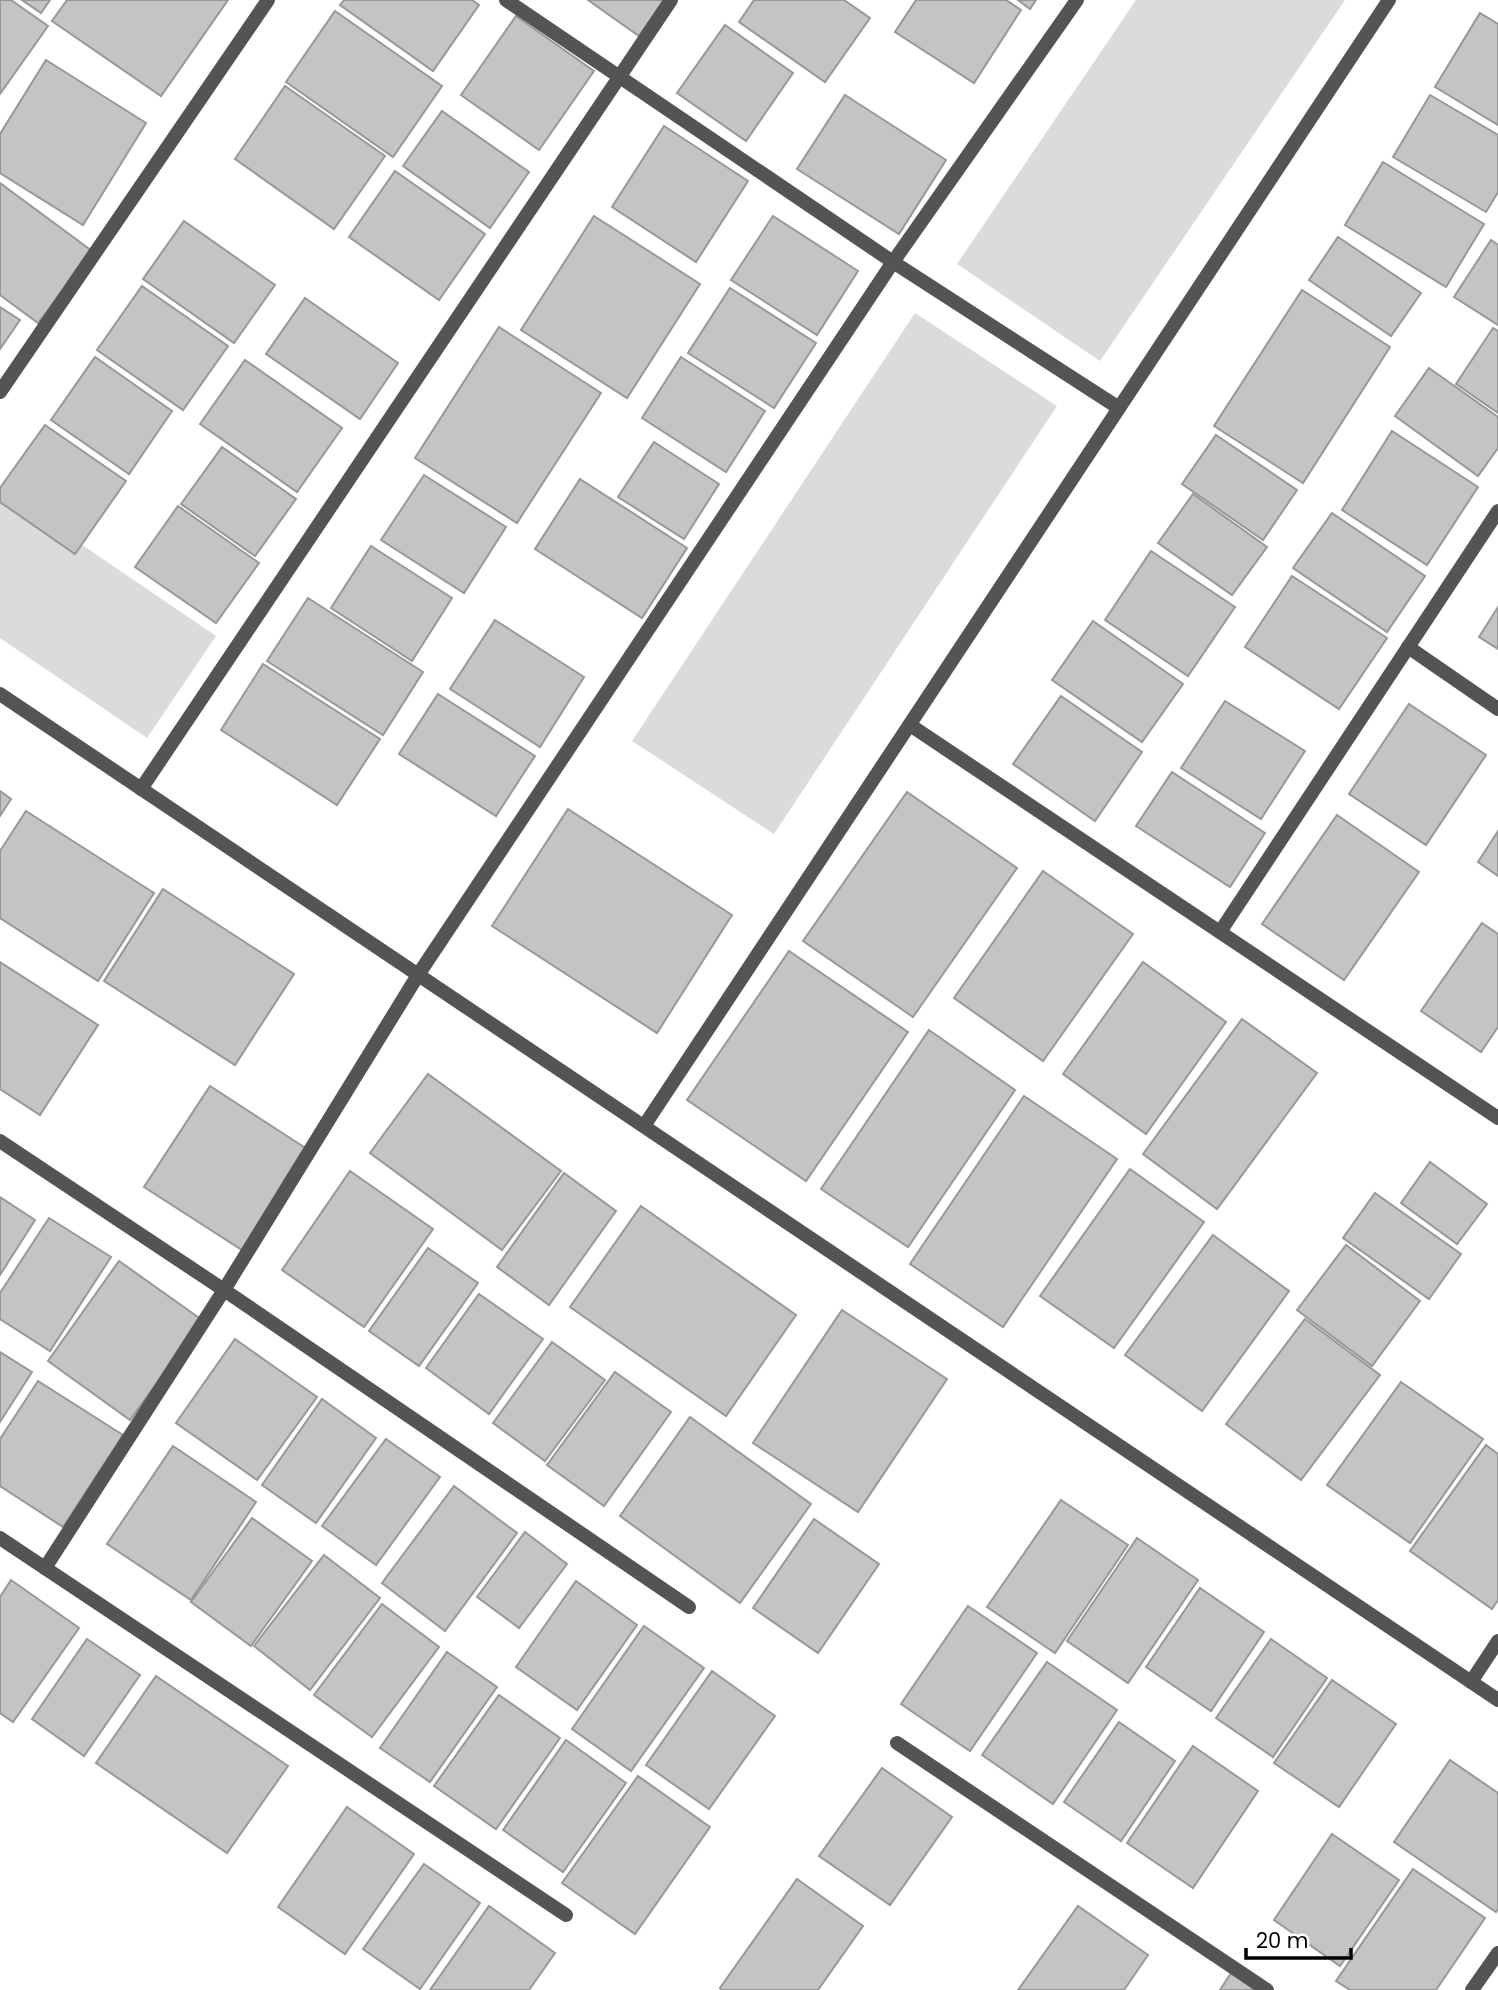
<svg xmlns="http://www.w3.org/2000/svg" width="1498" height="1990" font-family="Poppins,sans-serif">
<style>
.green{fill:#dbdbdb}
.building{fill:#c4c4c4;stroke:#989898;stroke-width:2}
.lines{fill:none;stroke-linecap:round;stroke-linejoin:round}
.street{stroke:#545454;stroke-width:14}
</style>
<rect width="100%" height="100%" fill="#fff"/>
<g class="green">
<polygon points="1136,0 1345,0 1100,361 957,264"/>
<polygon points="915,313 1057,406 774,834 632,741"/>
<polygon points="0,489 216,636 147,738 0,638"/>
</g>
<g class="building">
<polygon points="0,0 11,0 48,26 0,94"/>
<polygon points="22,0 50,0 41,13"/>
<polygon points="67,0 228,0 161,96 52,21"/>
<polygon points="344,0 472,0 479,5 433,71 340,5"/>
<polygon points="588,0 664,0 639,36"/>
<polygon points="754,0 844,0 870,18 825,82 739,22"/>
<polygon points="916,0 1006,0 1021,10 974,83 895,32"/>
<polygon points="1018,0 1036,0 1030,9"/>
<polygon points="335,11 442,86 393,157 286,82"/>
<polygon points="1480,13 1498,24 1498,125 1435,87"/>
<polygon points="516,16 594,71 539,150 461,95"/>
<polygon points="725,25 793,73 746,141 677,93"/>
<polygon points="46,60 146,123 83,225 0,173 0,134"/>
<polygon points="285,86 385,156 334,229 235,159"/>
<polygon points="845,95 946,160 899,234 797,169"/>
<polygon points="1430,95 1498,135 1498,192 1486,212 1393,157"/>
<polygon points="442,111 529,172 490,228 403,166"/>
<polygon points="664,126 748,181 696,262 612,207"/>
<polygon points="1383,162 1484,224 1446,287 1345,225"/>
<polygon points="395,171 485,234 439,300 349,237"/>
<polygon points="0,183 92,251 38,323 0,295"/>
<polygon points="594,216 700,284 627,398 521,330"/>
<polygon points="773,216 858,271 817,335 731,280"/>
<polygon points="184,221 275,285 234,343 143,279"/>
<polygon points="1338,237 1421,293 1391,336 1309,280"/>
<polygon points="1491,240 1498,245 1498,325 1454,297"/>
<polygon points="142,286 228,346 183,410 97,350"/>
<polygon points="730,288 816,343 774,408 688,353"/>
<polygon points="1302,290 1390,347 1303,483 1214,426"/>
<polygon points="305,298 398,363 360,419 266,354"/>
<polygon points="0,307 20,320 0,349"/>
<polygon points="499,327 601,393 517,523 415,458"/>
<polygon points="1493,328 1498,331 1498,413 1456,384"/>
<polygon points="95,357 172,411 129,474 51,420"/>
<polygon points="681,357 765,411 726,472 642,418"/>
<polygon points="245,360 342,428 297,492 200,424"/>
<polygon points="1429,368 1498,417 1498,448 1478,476 1395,416"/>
<polygon points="45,425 126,481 75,554 0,502 0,488"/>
<polygon points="1392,431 1478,487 1427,565 1342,510"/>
<polygon points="1216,435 1297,490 1263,540 1182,484"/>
<polygon points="654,442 719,484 684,539 618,497"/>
<polygon points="222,447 296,499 255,556 181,504"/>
<polygon points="424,475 506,527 464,593 381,540"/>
<polygon points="580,479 687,548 642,618 535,549"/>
<polygon points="1193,494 1267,547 1232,595 1158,543"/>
<polygon points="178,506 259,563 216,623 135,567"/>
<polygon points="1332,513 1425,576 1387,632 1293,568"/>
<polygon points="371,546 452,598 412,661 331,608"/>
<polygon points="1151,551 1235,607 1188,676 1105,620"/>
<polygon points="1292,576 1387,638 1339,709 1245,647"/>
<polygon points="308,598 423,672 383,735 267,661"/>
<polygon points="1498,607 1498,649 1479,637"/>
<polygon points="495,620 584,677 540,747 450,689"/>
<polygon points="1093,621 1183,684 1142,742 1052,680"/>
<polygon points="263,664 380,739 337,805 221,730"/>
<polygon points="438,694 535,756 496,816 399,754"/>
<polygon points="1061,696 1142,752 1095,821 1013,764"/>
<polygon points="1225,701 1305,751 1261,819 1181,768"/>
<polygon points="1409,704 1486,755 1426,845 1349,794"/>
<polygon points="1172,772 1265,833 1230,887 1136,826"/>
<polygon points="0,791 11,799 0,816"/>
<polygon points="907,792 1017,868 913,1017 803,941"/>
<polygon points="568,809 732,915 657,1033 492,926"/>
<polygon points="26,811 154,893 98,981 0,918 0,851"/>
<polygon points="1337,815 1419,872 1344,980 1262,924"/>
<polygon points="1498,831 1498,876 1478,862"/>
<polygon points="1043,871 1133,934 1043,1061 954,998"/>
<polygon points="163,889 294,974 235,1065 104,981"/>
<polygon points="1482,923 1498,934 1498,1027 1481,1052 1421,1011"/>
<polygon points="789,951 908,1032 806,1181 687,1100"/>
<polygon points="0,962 98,1025 40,1115 0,1089"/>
<polygon points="1143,962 1226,1022 1146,1134 1063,1074"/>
<polygon points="1242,1019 1317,1073 1217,1209 1143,1154"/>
<polygon points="929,1030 1015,1090 908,1247 821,1189"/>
<polygon points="428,1074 561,1171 502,1250 370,1153"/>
<polygon points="210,1086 307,1149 242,1250 144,1187"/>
<polygon points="1024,1096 1117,1159 1003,1327 910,1264"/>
<polygon points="1430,1162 1487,1204 1457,1244 1401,1203"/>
<polygon points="1130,1169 1204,1222 1114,1348 1040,1296"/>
<polygon points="350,1171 433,1229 364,1327 282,1270"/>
<polygon points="564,1173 616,1211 549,1305 497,1267"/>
<polygon points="1375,1193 1461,1254 1429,1299 1343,1238"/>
<polygon points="0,1197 35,1220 0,1275"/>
<polygon points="641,1206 796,1315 726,1416 570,1307"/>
<polygon points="49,1218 111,1257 50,1351 0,1319 0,1293"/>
<polygon points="1213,1235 1289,1291 1202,1411 1125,1355"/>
<polygon points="1346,1245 1420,1301 1372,1366 1297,1310"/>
<polygon points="428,1248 478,1283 419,1366 369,1331"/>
<polygon points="119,1261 202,1320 130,1420 48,1361"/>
<polygon points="479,1294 543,1339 489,1414 426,1368"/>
<polygon points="842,1310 947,1379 858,1512 753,1443"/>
<polygon points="1305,1319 1380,1375 1301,1480 1226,1424"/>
<polygon points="235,1339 317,1397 257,1480 176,1423"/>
<polygon points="552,1342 605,1380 545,1461 493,1423"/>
<polygon points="0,1352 32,1372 0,1422"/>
<polygon points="615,1372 671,1412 604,1506 547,1465"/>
<polygon points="38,1381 123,1435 63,1527 0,1486 0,1439"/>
<polygon points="1401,1382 1483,1439 1410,1543 1327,1485"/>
<polygon points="322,1399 376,1438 316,1523 262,1485"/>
<polygon points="690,1417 811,1504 740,1603 620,1516"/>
<polygon points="386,1439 440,1477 376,1565 322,1526"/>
<polygon points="1486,1445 1498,1454 1498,1600 1492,1609 1410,1551"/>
<polygon points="173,1446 256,1502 191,1600 107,1544"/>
<polygon points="454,1486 517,1533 445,1631 382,1583"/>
<polygon points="1061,1500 1128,1545 1055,1653 987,1607"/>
<polygon points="252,1518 312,1561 251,1646 191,1602"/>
<polygon points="814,1519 879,1564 818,1653 753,1608"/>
<polygon points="525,1532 567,1564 519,1628 477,1597"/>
<polygon points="1137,1538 1198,1580 1128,1683 1067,1641"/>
<polygon points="324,1555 380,1598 310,1690 254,1646"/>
<polygon points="11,1580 79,1628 13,1722 0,1713 0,1597"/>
<polygon points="576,1581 637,1625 577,1710 516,1667"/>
<polygon points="1200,1588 1264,1632 1211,1711 1146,1667"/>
<polygon points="382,1604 439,1647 372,1737 314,1695"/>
<polygon points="968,1606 1037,1653 970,1751 901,1704"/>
<polygon points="644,1626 704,1668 631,1771 572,1729"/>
<polygon points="87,1639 140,1675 84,1756 32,1719"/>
<polygon points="1271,1639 1327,1678 1273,1757 1216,1718"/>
<polygon points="447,1652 497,1687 430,1782 380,1748"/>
<polygon points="1047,1662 1117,1710 1053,1804 982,1755"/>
<polygon points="712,1671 775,1716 709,1809 646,1765"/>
<polygon points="156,1676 288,1766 227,1853 96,1763"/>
<polygon points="1332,1680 1396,1724 1339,1807 1274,1763"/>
<polygon points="499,1695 560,1738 496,1829 434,1786"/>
<polygon points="1119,1722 1175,1761 1121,1841 1064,1802"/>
<polygon points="566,1740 626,1783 563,1872 503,1830"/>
<polygon points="1193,1746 1258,1791 1193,1888 1127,1843"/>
<polygon points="1450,1760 1498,1793 1498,1909 1496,1912 1394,1842"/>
<polygon points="882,1768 952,1817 890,1905 819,1856"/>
<polygon points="638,1776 710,1827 635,1934 562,1883"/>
<polygon points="347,1807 414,1854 345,1954 278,1907"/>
<polygon points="1332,1834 1399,1880 1340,1966 1274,1920"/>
<polygon points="424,1864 480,1903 420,1989 363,1949"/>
<polygon points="1413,1869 1485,1918 1436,1990 1350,1990 1336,1981"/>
<polygon points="797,1879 863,1926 818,1990 722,1990 720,1988"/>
<polygon points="489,1906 555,1953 529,1990 430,1990"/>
<polygon points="1078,1906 1148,1955 1124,1990 1018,1990"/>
<polygon points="1231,1973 1255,1990 1220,1990"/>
</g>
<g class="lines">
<g class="street">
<polyline points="506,0 893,262 1119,408"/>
<polyline points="0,392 268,0"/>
<polyline points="1408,647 1498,709"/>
<polyline points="0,694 1498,1700"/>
<polyline points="910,725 1498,1118"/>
<polyline points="141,789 671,0"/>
<polyline points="1220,932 1498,511"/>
<polyline points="644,1126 1389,0"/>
<polyline points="0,1141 224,1290 689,1607"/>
<polyline points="0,1538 566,1915"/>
<polyline points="45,1568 224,1290 418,975 893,262 1077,0"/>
<polyline points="1471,1682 1498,1641"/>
<polyline points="897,1743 1267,1990"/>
<polyline points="1472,1990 1498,1953"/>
</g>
</g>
<path d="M1246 1948v10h105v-10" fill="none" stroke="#000000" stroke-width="3.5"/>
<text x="1256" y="1948" font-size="21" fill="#000000" stroke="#ffffff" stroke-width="5" paint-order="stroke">20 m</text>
</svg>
